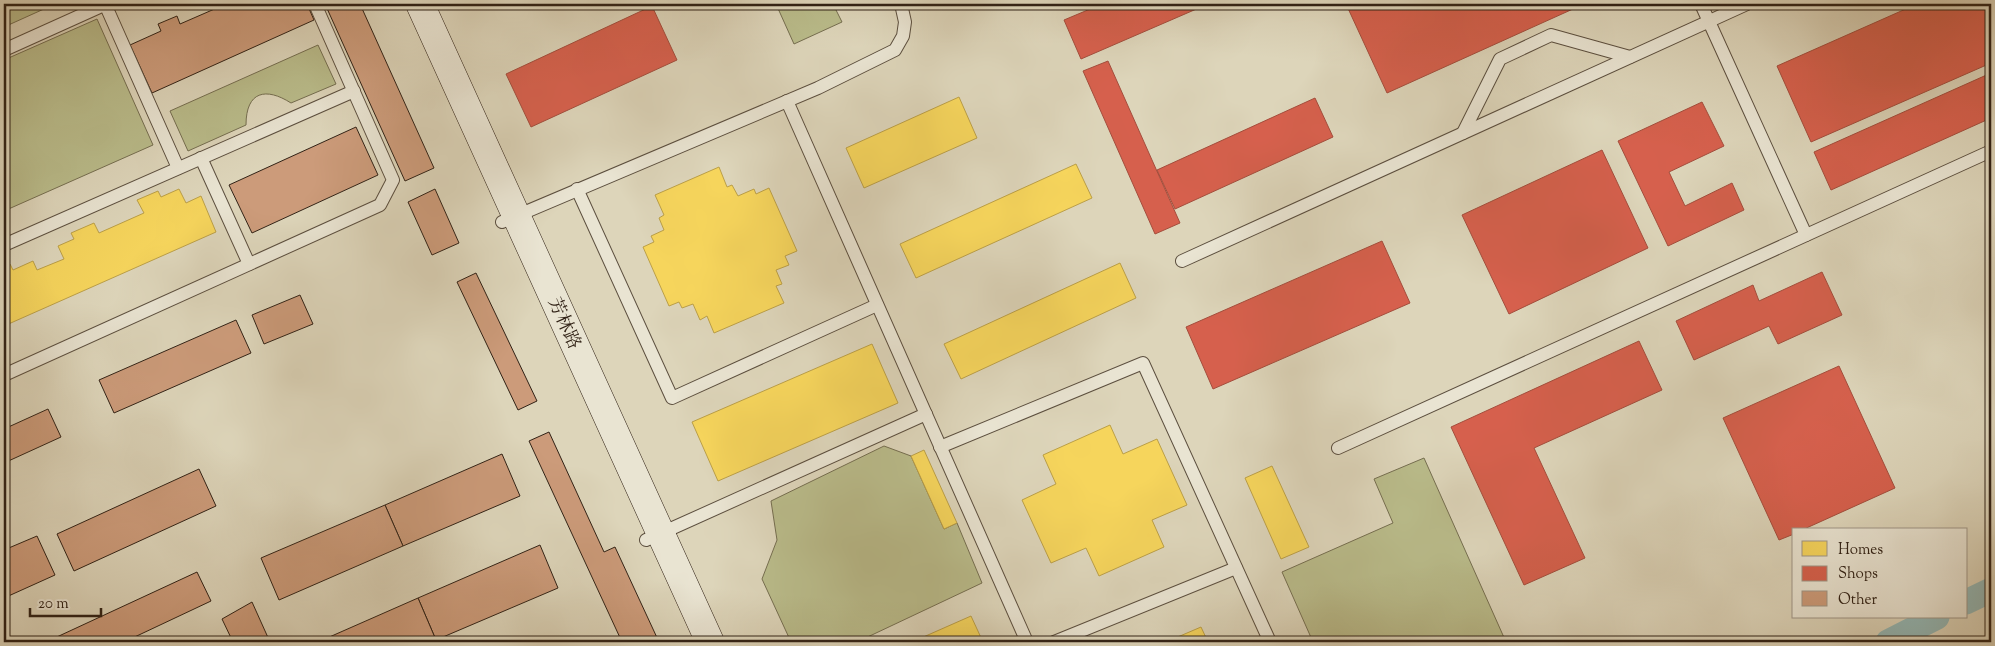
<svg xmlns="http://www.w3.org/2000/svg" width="1995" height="646" font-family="'Sorts Mill Goudy','Noto Serif SC',serif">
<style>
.green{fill:#b9bb8a;stroke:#756e50}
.homes{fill:#f6d55c;stroke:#bb9f47}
.shops{fill:#d6604d;stroke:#a44d3c}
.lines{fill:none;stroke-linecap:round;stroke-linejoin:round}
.canal{stroke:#94b8b6;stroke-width:25}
.building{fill:#cc9b7a;stroke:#312216}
.lane-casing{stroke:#5c4f3f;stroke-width:14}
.secondary-casing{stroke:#312216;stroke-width:29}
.lane{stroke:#e9e4d2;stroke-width:12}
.secondary{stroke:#e9e4d2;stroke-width:28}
.labels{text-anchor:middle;stroke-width:5;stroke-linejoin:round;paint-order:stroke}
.street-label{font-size:18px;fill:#312216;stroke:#e9e4d2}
</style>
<rect width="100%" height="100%" fill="#ddd5ba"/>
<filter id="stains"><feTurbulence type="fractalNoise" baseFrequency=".004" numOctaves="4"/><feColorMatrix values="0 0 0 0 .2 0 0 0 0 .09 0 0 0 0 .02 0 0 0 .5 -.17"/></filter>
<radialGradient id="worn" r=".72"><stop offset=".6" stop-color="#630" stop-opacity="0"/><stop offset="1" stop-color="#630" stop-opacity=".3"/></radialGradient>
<g class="green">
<polygon points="4,4 55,4 4,27"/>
<polygon points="776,4 833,4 842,22 794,44"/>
<polygon points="97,19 153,145 4,211 4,60"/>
<path d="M318 45 336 84 291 103C266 87 246 91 246 125L188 151 170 111Z"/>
<polygon points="884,446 911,456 944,529 957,523 982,583 857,642 791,642 762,579 777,540 771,501"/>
<polygon points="1424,458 1506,642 1313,642 1282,572 1393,523 1374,479"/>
</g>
<g class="homes">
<polygon points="959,97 977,138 864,188 846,148"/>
<polygon points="1076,164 1092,198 916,278 900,244"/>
<polygon points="719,167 727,187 732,185 738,196 754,189 756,194 769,188 797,251 785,256 789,265 776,270 782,284 776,286 784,303 714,333 707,316 700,320 693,304 682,308 679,302 669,306 643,247 654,242 651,236 664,230 659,218 664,215 655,195"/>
<polygon points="179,189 186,203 201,196 216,232 4,326 4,266 10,264 13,270 33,261 37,270 64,259 58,246 74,239 71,233 94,223 99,233 144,213 137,200 158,191 161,197"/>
<polygon points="1120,263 1136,298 961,379 944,344"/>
<polygon points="872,344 898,403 718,481 692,422"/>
<polygon points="1110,425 1123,454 1157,439 1187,505 1152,520 1164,547 1099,576 1086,548 1051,563 1022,500 1056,484 1043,455"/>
<polygon points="924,450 957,523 944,529 911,456"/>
<polygon points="1272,466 1309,547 1281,559 1245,478"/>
<polygon points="971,616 983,642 912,642"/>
<polygon points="1201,627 1208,642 1166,642"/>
</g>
<g class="shops">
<polygon points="1102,4 1208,4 1081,59 1064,20"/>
<polygon points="1346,4 1584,4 1387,93"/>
<polygon points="1917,4 1991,4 1991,63 1811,142 1777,66"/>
<polygon points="652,6 677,60 531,127 506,74"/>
<polygon points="1108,61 1180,223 1155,234 1083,71"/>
<polygon points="1991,73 1991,118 1831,190 1814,152"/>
<polygon points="1315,98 1333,137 1175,209 1157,170"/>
<polygon points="1702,102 1724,146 1669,172 1685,206 1732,183 1744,210 1668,246 1618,141"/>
<polygon points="1602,150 1648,248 1509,314 1462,215"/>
<polygon points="1382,241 1410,303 1213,389 1186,327"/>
<polygon points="1822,272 1842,315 1778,344 1769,326 1694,360 1676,321 1753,285 1759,301"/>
<polygon points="1639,341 1662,390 1534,448 1585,558 1524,585 1451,427"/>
<polygon points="1839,366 1895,488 1802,530 1794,530 1794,534 1779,540 1723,418"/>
</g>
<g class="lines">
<g class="canal">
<polyline points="1966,602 1991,590"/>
<polyline points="1888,642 1937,617"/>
</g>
</g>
<g class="building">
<polygon points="226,4 307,4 314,20 152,93 130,45 161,31 158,24 177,16 180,24"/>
<polygon points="325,4 360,4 434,168 405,181"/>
<polygon points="356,127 378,175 252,233 229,185"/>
<polygon points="435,189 459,243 432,255 408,202"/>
<polygon points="476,273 537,401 518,410 457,282"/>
<polygon points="300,295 313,324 264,344 252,315"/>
<polygon points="236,320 251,353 114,413 99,380"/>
<polygon points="48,409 61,437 4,463 4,429"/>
<polygon points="549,432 604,552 615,547 659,642 622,642 529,441"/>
<polygon points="502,454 520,496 403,546 385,505"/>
<polygon points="199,469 216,506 74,571 57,534"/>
<polygon points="385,505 403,546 279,600 261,558"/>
<polygon points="37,536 55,575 4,598 4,550"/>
<polygon points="540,545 558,588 436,640 418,598"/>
<polygon points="197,572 211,601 124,642 46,642"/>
<polygon points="418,598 436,640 431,642 318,642"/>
<polygon points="252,602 270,642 233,642 222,619"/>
</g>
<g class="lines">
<g class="lane-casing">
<g id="lane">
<polyline points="105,4 178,168"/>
<polyline points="1701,4 1806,235"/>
<polyline points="4,50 106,4"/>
<polyline points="787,101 1027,642"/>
<polyline points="1463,133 1500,59 1551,35 1630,57"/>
<polyline points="201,158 249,264"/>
<polyline points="577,189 672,398 877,305"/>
<polyline points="502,222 818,88 895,50 903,36 905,22 901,4"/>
<polyline points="4,245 354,91"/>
<polyline points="1182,261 1747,4"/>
<polyline points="4,375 380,205 393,180 315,4"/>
<polyline points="940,447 1143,363 1270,642"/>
<polyline points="1338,448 1991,151"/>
<polyline points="646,540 926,414"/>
<polyline points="1054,642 1236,568"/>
</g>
</g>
<g class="secondary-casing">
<polyline id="secondary" points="420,4 710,642"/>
</g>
<use href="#lane" class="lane"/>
<use href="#secondary" class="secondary"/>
</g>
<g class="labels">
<g class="street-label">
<text transform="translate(565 323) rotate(66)" y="6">芳林路</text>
</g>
</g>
<rect width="1995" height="646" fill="none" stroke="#ddd5ba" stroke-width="20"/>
<rect x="5" y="5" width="1985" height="636" fill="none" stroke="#312216" stroke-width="2.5"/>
<rect x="10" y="10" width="1975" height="626" fill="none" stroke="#312216"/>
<rect x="1792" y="528" width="175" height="90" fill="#e9e4d2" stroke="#9f9687"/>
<rect x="1802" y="541" width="25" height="15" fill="#f6d55c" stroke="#9f9687"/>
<text x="1838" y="554" font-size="15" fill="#312216">Homes</text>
<rect x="1802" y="566" width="25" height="15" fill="#d6604d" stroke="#9f9687"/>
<text x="1838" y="578" font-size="15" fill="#312216">Shops</text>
<rect x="1802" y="591" width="25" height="15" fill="#cc9b7a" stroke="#9f9687"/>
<text x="1838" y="604" font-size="15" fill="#312216">Other</text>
<path d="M30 608v8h71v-8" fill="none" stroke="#312216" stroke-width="2.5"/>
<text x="38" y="608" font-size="15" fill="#312216" stroke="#e9e4d2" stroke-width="4" paint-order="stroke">20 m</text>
<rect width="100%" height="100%" filter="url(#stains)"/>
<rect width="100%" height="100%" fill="url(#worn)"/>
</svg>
